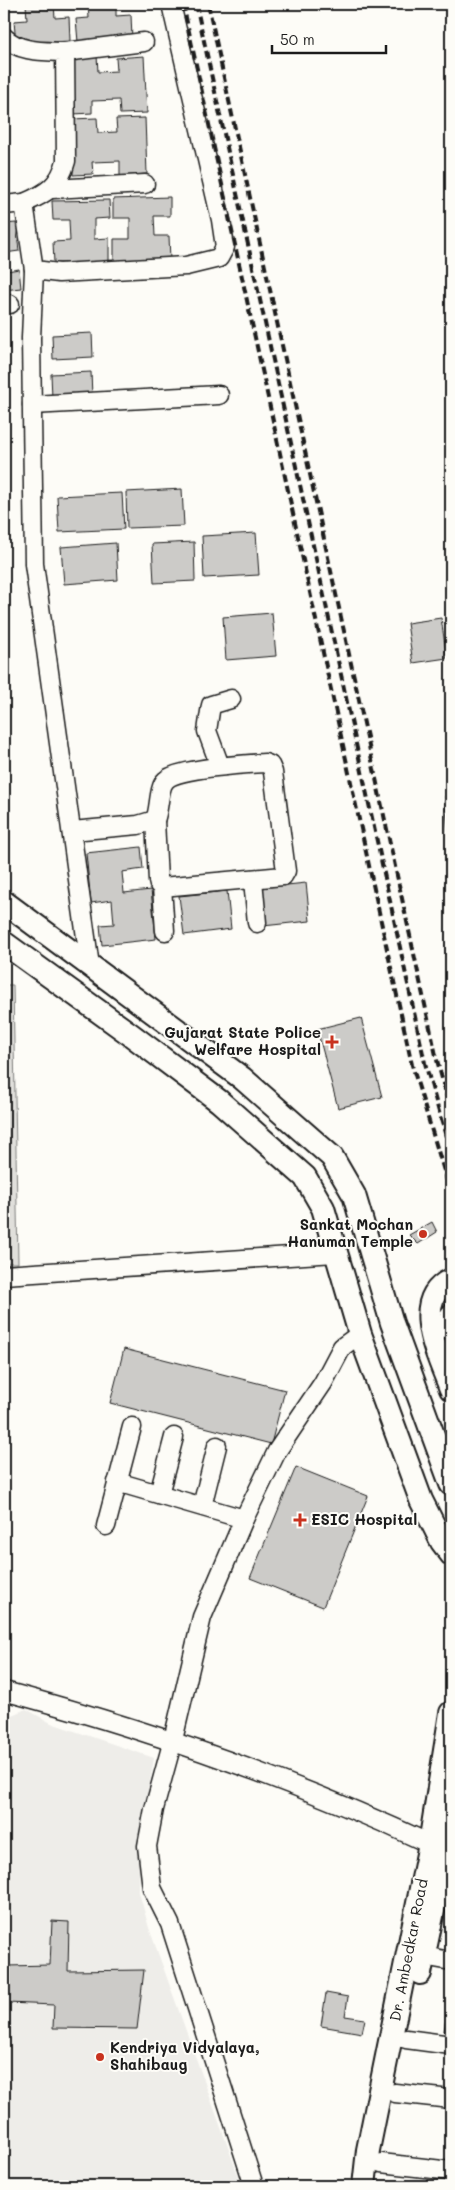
<svg xmlns="http://www.w3.org/2000/svg" width="455" height="2190" font-family="Mali,sans-serif">
<style>
.built{fill:#eeede9}
.green{fill:#e0dfdb;stroke:#7e7e7c}
.building{fill:#cccbc8;stroke:#1c1c1c}
.lines{fill:none;stroke-linecap:round;stroke-linejoin:round}
.minor-casing{stroke:#1c1c1c;stroke-width:21}
.major-casing{stroke:#1c1c1c;stroke-width:26}
.minor{stroke:#fdfcf7;stroke-width:18}
.major{stroke:#fdfcf7;stroke-width:22}
.rail{stroke:#1c1c1c;stroke-width:4;stroke-dasharray:8 4;stroke-linecap:butt}
.poi-dot{fill:#c8321e;stroke:#fdfcf7;stroke-width:2}
.labels{text-anchor:middle;stroke-width:4;stroke-linejoin:round;paint-order:stroke}
.poi-label{font-size:15px;font-weight:bold;fill:#1c1c1c;stroke:#fdfcf7;text-anchor:end}
.street-label{font-size:15px;fill:#1c1c1c;stroke:#fdfcf7}
</style>
<rect width="100%" height="100%" fill="#fdfcf7"/>
<filter id="ink" filterUnits="userSpaceOnUse"><feTurbulence type="fractalNoise" baseFrequency=".02" numOctaves="2"/><feDisplacementMap in="SourceGraphic" scale="10" xChannelSelector="R" yChannelSelector="G"/><feConvolveMatrix kernelMatrix="1 2 1 2 8 2 1 2 1" color-interpolation-filters="sRGB"/></filter>
<g filter="url(#ink)">
<polygon class="built" points="26,1709 51,1723 154,1758 140,1841 139,1892 149,1928 242,2186 4,2186 4,1763 7,1717"/>
<polygon class="green" points="4,985 13,985 18,1263 4,1263"/>
<g class="building">
<polygon points="26,4 54,4 55,18 69,17 70,41 16,44 14,21 27,20"/>
<polygon points="88,4 116,4 116,16 131,15 132,39 78,42 76,19 89,18"/>
<polygon points="97,56 98,72 117,71 116,58 144,56 147,113 120,114 119,100 92,101 92,113 73,114 70,58"/>
<polygon points="97,118 98,133 117,132 116,119 145,118 147,174 120,176 120,161 92,162 93,174 73,175 71,119"/>
<polygon points="170,197 170,216 154,216 155,236 169,236 170,260 114,261 114,239 130,239 130,218 113,218 113,199"/>
<polygon points="109,200 110,218 94,219 94,239 109,238 109,262 54,263 53,242 70,241 69,220 53,220 52,201"/>
<polygon points="16,223 19,251 5,253 7,271 19,269 21,288 4,290 4,224"/>
<polygon points="92,333 93,357 53,359 52,335"/>
<polygon points="91,372 92,396 52,398 51,374"/>
<polygon points="182,489 184,526 127,528 126,492"/>
<polygon points="122,493 124,529 59,532 57,496"/>
<polygon points="256,533 259,575 204,578 202,536"/>
<polygon points="194,542 195,581 154,583 152,544"/>
<polygon points="116,543 118,580 64,584 61,547"/>
<polygon points="272,613 276,656 226,660 223,617"/>
<polygon points="451,616 451,647 447,617"/>
<polygon points="441,618 447,658 413,663 407,623"/>
<polygon points="4,627 5,627 6,643 4,643"/>
<polygon points="445,796 451,796 451,846 449,846"/>
<polygon points="141,847 143,869 122,872 124,893 151,890 156,939 102,945 100,925 114,924 112,900 91,903 86,853"/>
<polygon points="306,883 310,921 263,926 259,888"/>
<polygon points="227,891 231,929 184,935 179,896"/>
<polygon points="361,1018 382,1097 338,1108 317,1029"/>
<polygon points="432,1222 437,1232 418,1244 409,1235"/>
<polygon points="124,1349 285,1390 271,1444 110,1403"/>
<polygon points="296,1467 368,1496 323,1607 250,1578"/>
<polygon points="52,1921 69,1922 68,1971 144,1970 137,2029 53,2028 54,2005 7,2003 7,1966 50,1965"/>
<polygon points="451,1986 451,2032 444,2031"/>
<polygon points="326,1993 348,1997 345,2016 365,2019 362,2033 321,2026"/>
</g>
<g class="lines">
<g class="minor-casing">
<g id="minor">
<path d="M4 37C20 53 44 51 65 52L66 161C60 185 46 194 24 203"/>
<polyline points="65,52 144,42"/>
<polyline points="52,189 145,184"/>
<polyline points="4,205 24,203 34,270 31,338 34,564 90,966"/>
<polyline points="34,270 59,273 186,266 219,258 225,247 221,220 171,4"/>
<polyline points="4,304 10,304"/>
<polyline points="32,405 219,395"/>
<polyline points="220,766 207,731 211,705 231,699"/>
<path d="M155 820C160 809 158 787 166 780 177 768 247 764 265 763L270 765 273 772 286 871 283 876 162 887"/>
<polyline points="72,831 138,825 155,820 158,881 159,885 162,887 165,931"/>
<polyline points="253,880 257,923"/>
<polyline points="4,1275 335,1253"/>
<polyline points="117,1482 244,1519"/>
<polyline points="159,1494 174,1437"/>
<polyline points="202,1506 217,1446"/>
<polyline points="106,1526 132,1427"/>
<path d="M4 1691C150 1730 293 1780 430 1844"/>
<polyline points="423,1956 451,1961"/>
<polyline points="406,2039 451,2045"/>
<polyline points="395,2093 451,2099"/>
<polyline points="381,2163 451,2171"/>
<polyline points="254,2186 170,1924 152,1888 147,1846 154,1809 173,1740 202,1617 244,1519 277,1451 323,1383 342,1347 360,1334"/>
</g>
</g>
<g class="major-casing">
<g id="major">
<polyline points="4,902 242,1078 332,1157 354,1195 392,1323 451,1484"/>
<polyline points="4,943 130,1034 219,1101 305,1177 323,1208 360,1334 421,1500 442,1542 451,1554"/>
<path d="M451 1280C409 1300 439 1357 451 1389"/>
<polyline points="451,1316 451,1328"/>
<polyline points="420,1973 451,1825"/>
<polyline points="364,2186 368,2150 430,1844 451,1713"/>
</g>
</g>
<use href="#minor" class="minor"/>
<use href="#major" class="major"/>
<g class="rail">
<polyline points="183,4 412,1065 451,1194"/>
<polyline points="196,4 425,1063 451,1154"/>
<polyline points="208,4 437,1060 451,1112"/>
</g>
</g>
</g>
<g class="poi-dot">
<path d="M329.5 1034.5h5v5h5v5h-5v5h-5v-5h-5v-5h5z"/>
<circle cx="423" cy="1234" r="5"/>
<path d="M297.5 1512.5h5v5h5v5h-5v5h-5v-5h-5v-5h5z"/>
<circle cx="100" cy="2057" r="5"/>
</g>
<g class="labels">
<g class="poi-label">
<text x="321" y="1038">Gujarat State Police<tspan x="321" dy="17">Welfare Hospital</tspan></text>
<text x="413" y="1230">Sankat Mochan<tspan x="413" dy="17">Hanuman Temple</tspan></text>
<text x="311" y="1525" text-anchor="start">ESIC Hospital</text>
<text x="110" y="2053" text-anchor="start">Kendriya Vidyalaya,<tspan x="110" dy="17">Shahibaug</tspan></text>
</g>
<g class="street-label">
<text transform="translate(409 1950) rotate(-79)" y="5">Dr. Ambedkar Road</text>
</g>
</g>
<rect width="455" height="2190" fill="none" stroke="#fdfcf7" stroke-width="20"/>
<rect x="10" y="10" width="435" height="2170" fill="none" stroke="#1c1c1c" stroke-width="2" filter="url(#ink)"/>
<path d="M272 45v8h114v-8" fill="none" stroke="#1c1c1c" stroke-width="2.5"/>
<text x="280" y="45" font-size="15" fill="#1c1c1c" stroke="#fdfcf7" stroke-width="4" paint-order="stroke">50 m</text>
</svg>
